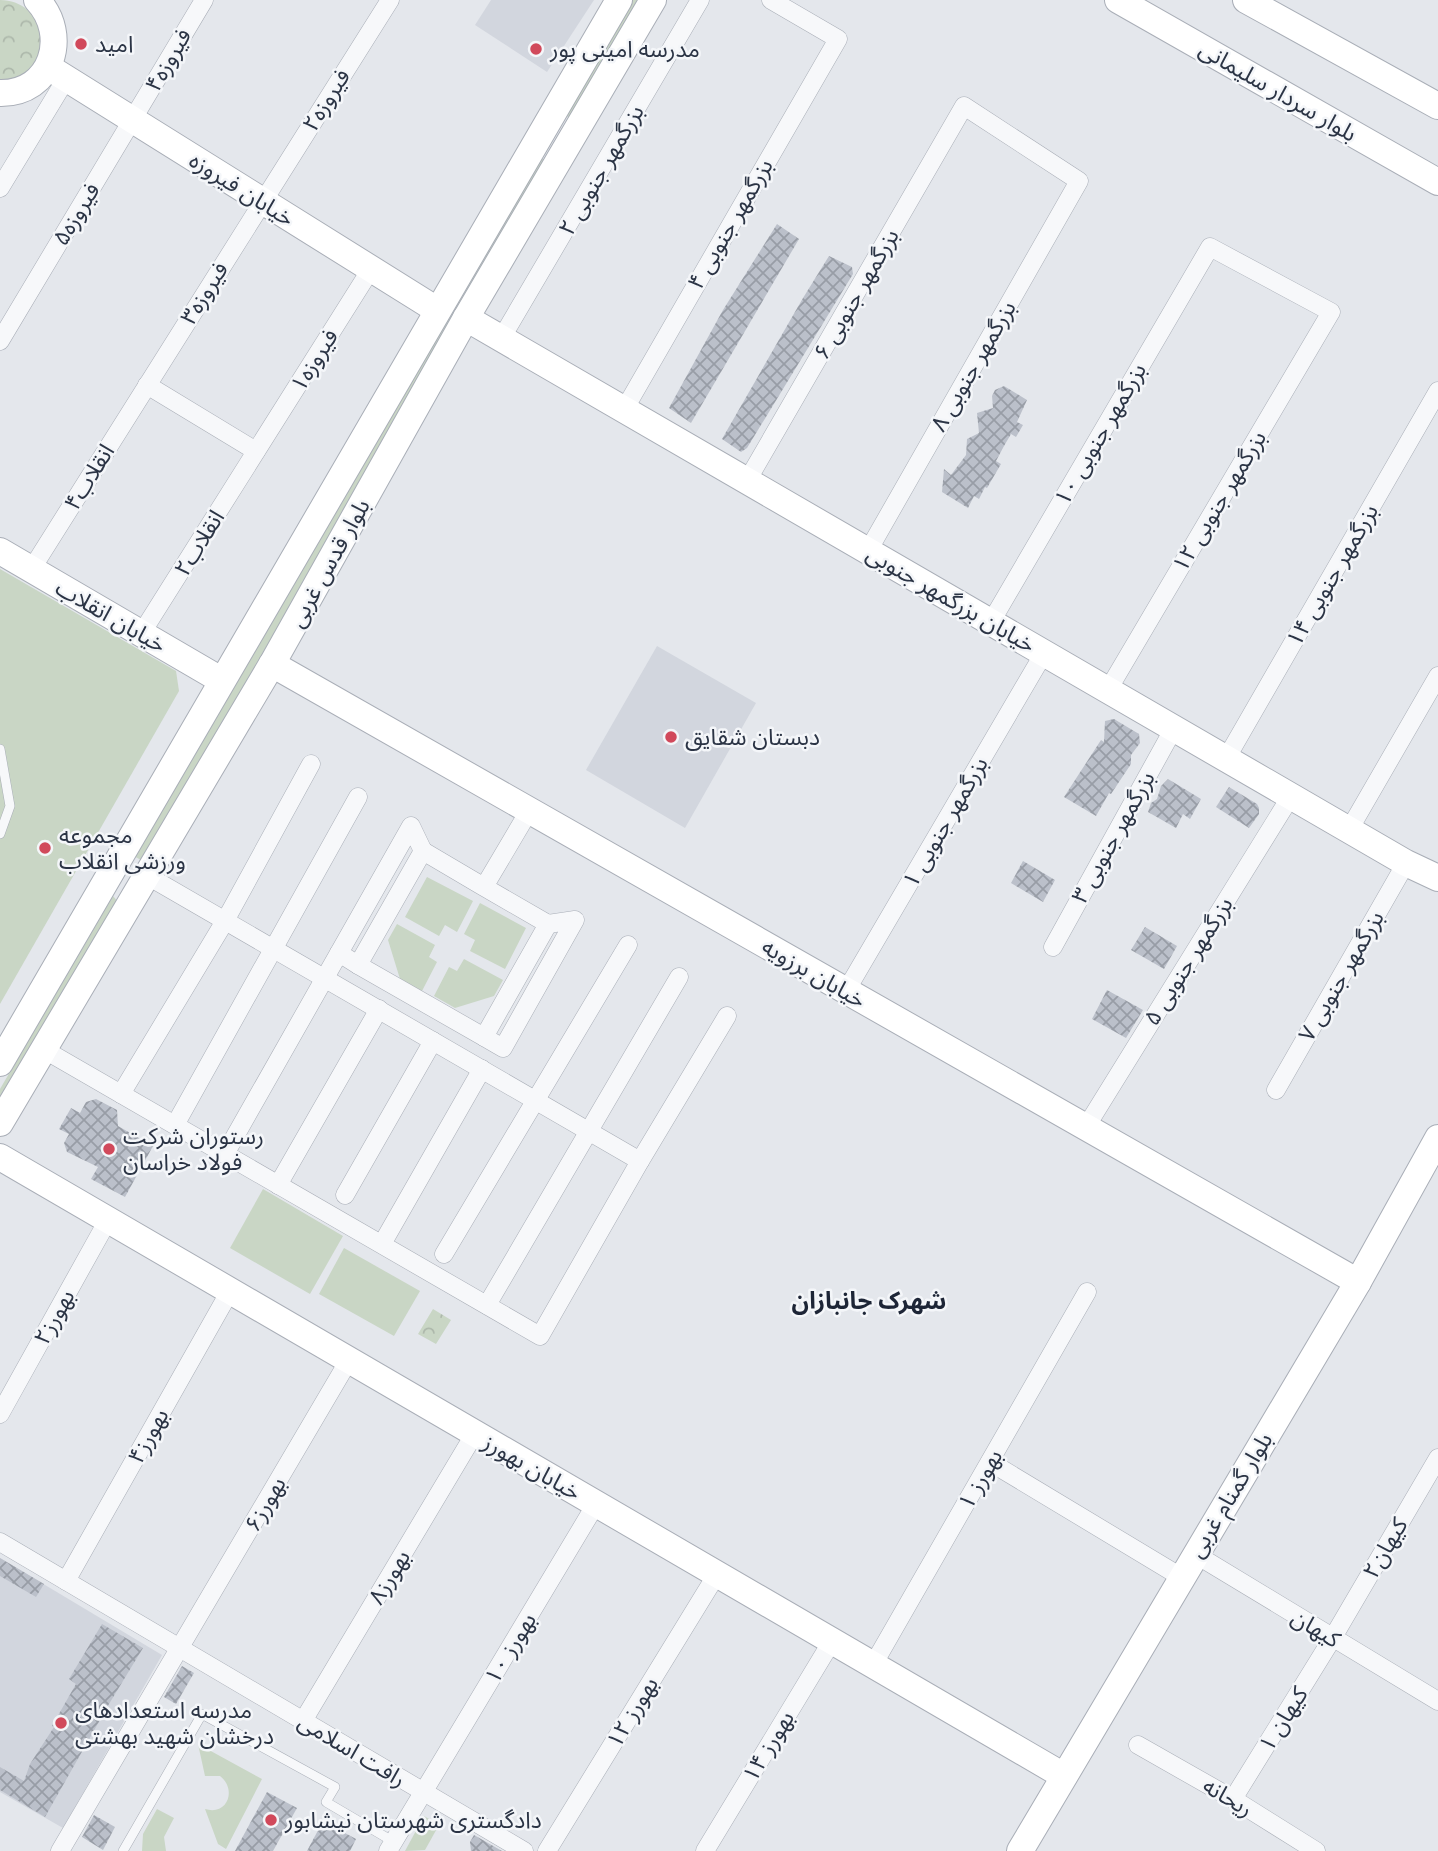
<svg xmlns="http://www.w3.org/2000/svg" width="1438" height="1851" font-family="Roboto,'Noto Sans Arabic',sans-serif">
<style>
.built{fill:#d2d6de}
.grass{fill:#c9d6c5}
.park{fill:url(#park-crowns)}
.building{fill:url(#building-cross-hatch)}
.lines{fill:none;stroke-linecap:round;stroke-linejoin:round}
.lane-casing{stroke:#a9aeb7;stroke-width:10}
.street-casing{stroke:#a9aeb7;stroke-width:19}
.secondary-casing{stroke:#a9aeb7;stroke-width:28}
.lane{stroke:#f7f8fa;stroke-width:9}
.street{stroke:#f7f8fa;stroke-width:18}
.secondary{stroke:#fff;stroke-width:26}
.poi-dot{fill:#d1495b;stroke:#f4f6f9;stroke-width:2.5}
.labels{text-anchor:middle;stroke-width:5;stroke-linejoin:round;paint-order:stroke}
.poi-label{font-size:23px;fill:#2b3445;stroke:#f4f6f9;text-anchor:start}
.street-label{font-size:23px;fill:#2b3445;stroke:#f4f6f9}
.neighbourhood-label{font-size:24px;font-weight:bold;fill:#1d2536;stroke:#f4f6f9}
</style>
<defs>
<pattern id="park-crowns" width="20" height="18" patternUnits="userSpaceOnUse" patternTransform="scale(1.75)"><rect width="20" height="18" fill="#c9d6c5"/><path d="M2 6a3 3 0 1 1 6 0M12 15a3 3 0 1 1 6 0" fill="none" stroke="#adb8ab"/></pattern>
<pattern id="building-cross-hatch" width="8" height="8" patternUnits="userSpaceOnUse" patternTransform="scale(1.75)"><rect width="8" height="8" fill="#bbc0ca"/><path d="M0 0l8 8M0 8l8-8" fill="none" stroke="#989da6"/></pattern>
</defs>
<rect width="100%" height="100%" fill="#e4e7ec"/>
<g class="built">
<polygon points="491,0 594,0 547,72 475,25"/>
<polygon points="657,646 756,703 685,828 586,770"/>
<polygon points="0,1558 162,1655 63,1828 0,1792"/>
</g>
<g class="grass">
<polygon points="630,0 643,0 573,119 564,115"/>
<polygon points="540,158 549,162 355,498 141,860 132,855"/>
<polygon points="0,569 176,671 179,691 0,1004"/>
<polygon points="427,877 473,901 457,932 445,925 439,936 405,917"/>
<polygon points="113,896 118,902 0,1104 0,1089"/>
<polygon points="480,903 526,928 505,969 470,951 475,940 464,934"/>
<polygon points="397,924 435,945 429,957 437,962 422,991 400,979 388,940"/>
<polygon points="464,959 503,980 494,996 455,1008 434,996 449,967 457,971"/>
<polygon points="263,1189 343,1236 310,1294 230,1248"/>
<polygon points="344,1248 420,1291 394,1336 319,1294"/>
<path d="M198 1744 262 1779 226 1849 218 1844 205 1809C228 1816 237 1789 220 1776H205Z"/>
<polygon points="157,1809 174,1818 164,1837 166,1851 142,1851 143,1834"/>
<polygon points="424,1816 439,1825 425,1850 405,1851"/>
</g>
<g class="park">
<path d="M0 0C44 0 57 58 21 77 15 80 7 80 0 82Z"/>
<polygon points="433,1309 451,1320 436,1344 418,1334"/>
</g>
<g class="building">
<polygon points="777,224 799,239 691,423 669,408 723,310"/>
<polygon points="829,256 852,267 853,274 747,448 741,452 722,439 803,298"/>
<polygon points="1004,386 1027,400 1017,422 1023,425 1016,437 1011,434 1004,446 996,461 1001,464 987,488 985,487 979,499 974,496 968,508 942,492 944,469 951,475 966,455 967,439 979,433 977,413 993,408 992,396 995,390"/>
<polygon points="1114,719 1139,734 1140,743 1131,755 1131,764 1111,794 1109,793 1096,816 1064,797 1101,740 1104,742 1105,721"/>
<polygon points="1168,779 1201,799 1190,819 1183,814 1176,828 1148,812 1151,803 1157,799 1161,786"/>
<polygon points="1229,787 1257,804 1259,808 1259,814 1249,828 1216,807"/>
<polygon points="1023,861 1055,880 1043,902 1011,883"/>
<polygon points="1145,927 1177,946 1164,969 1131,950"/>
<polygon points="1107,990 1143,1010 1126,1038 1092,1019"/>
<polygon points="96,1099 117,1110 118,1126 153,1146 125,1197 91,1179 98,1167 67,1152 64,1143 69,1134 59,1129 71,1108 80,1113 86,1102"/>
<polygon points="0,1558 44,1584 36,1597 0,1576"/>
<polygon points="102,1624 143,1648 109,1704 45,1817 0,1790 0,1767 24,1781 30,1764 54,1727 52,1726 76,1684 69,1679"/>
<polygon points="182,1666 194,1673 176,1704 164,1697"/>
<polygon points="267,1792 297,1808 273,1851 235,1851"/>
<polygon points="94,1815 115,1827 103,1850 82,1837"/>
<polygon points="323,1821 356,1839 350,1851 307,1851"/>
<polygon points="474,1835 502,1851 471,1851 470,1842"/>
</g>
<g class="lines">
<g class="lane-casing">
<g id="lane">
<polyline points="0,749 10,806 0,834"/>
<polyline points="123,1851 202,1714 335,1787 326,1802 394,1842"/>
</g>
</g>
<g class="street-casing">
<g id="street">
<polyline points="0,188 66,79"/>
<polyline points="501,339 700,0"/>
<polyline points="0,341 204,0"/>
<polyline points="147,385 256,451"/>
<polyline points="624,410 838,39 771,0"/>
<polyline points="747,481 964,106 1079,181 868,551"/>
<polyline points="31,570 390,0"/>
<polyline points="991,622 1210,247 1331,312 1108,690"/>
<polyline points="141,634 371,269"/>
<polyline points="1226,759 1438,391"/>
<polyline points="1349,830 1438,676"/>
<polyline points="484,887 548,924 484,1037 358,965 423,851 484,887 529,811"/>
<polyline points="1053,947 1174,728"/>
<polyline points="339,953 411,826 423,851"/>
<polyline points="846,991 1044,653"/>
<polyline points="484,1037 503,1048 575,920 548,924"/>
<polyline points="43,1049 540,1336 640,1161 146,875"/>
<polyline points="1276,1090 1406,863"/>
<polyline points="121,1094 225,921 311,764"/>
<polyline points="175,1125 358,797"/>
<polyline points="1086,1127 1291,796"/>
<polyline points="225,1154 339,953 358,965"/>
<polyline points="640,1161 727,1016"/>
<polyline points="278,1185 379,1009"/>
<polyline points="345,1195 433,1041"/>
<polyline points="382,1244 482,1069"/>
<polyline points="444,1254 628,945"/>
<polyline points="487,1305 679,977"/>
<polyline points="0,1414 108,1220"/>
<polyline points="990,1462 1181,1577"/>
<polyline points="0,1542 524,1851"/>
<polyline points="1195,1554 1438,1701"/>
<polyline points="66,1581 230,1291"/>
<polyline points="873,1665 1087,1292"/>
<polyline points="303,1721 475,1433"/>
<polyline points="1138,1745 1233,1799 1316,1851"/>
<polyline points="1233,1799 1332,1639 1438,1458"/>
<polyline points="60,1851 349,1360"/>
<polyline points="388,1851 596,1504"/>
<polyline points="547,1851 717,1574"/>
<polyline points="705,1851 832,1641"/>
</g>
</g>
<g class="secondary-casing">
<g id="secondary">
<polyline points="1118,0 1438,182"/>
<polyline points="1246,0 1438,106"/>
<polyline points="48,67 437,310"/>
<path d="M0 93C52 94 70 35 37 0"/>
<polyline points="466,318 1406,863 1438,878"/>
<polyline points="0,551 221,680"/>
<polyline points="272,664 1358,1282"/>
<polyline points="0,1063 619,0"/>
<polyline points="0,1123 272,664 466,318 653,0"/>
<polyline points="0,1157 1064,1776"/>
<polyline points="1020,1851 1358,1282 1438,1138"/>
</g>
</g>
<use href="#lane" class="lane"/>
<use href="#street" class="street"/>
<use href="#secondary" class="secondary"/>
</g>
<g class="poi-dot">
<circle cx="81" cy="44" r="7"/>
<circle cx="536" cy="49" r="7"/>
<circle cx="671" cy="737" r="7"/>
<circle cx="45" cy="848" r="7"/>
<circle cx="109" cy="1149" r="7"/>
<circle cx="61" cy="1723" r="7"/>
<circle cx="271" cy="1820" r="7"/>
</g>
<g class="labels">
<g class="poi-label">
<text x="95" y="52">امید</text>
<text x="550" y="57">مدرسه امینی پور</text>
<text x="685" y="745">دبستان شقایق</text>
<text x="59" y="843">مجموعه<tspan x="59" dy="26">ورزشی انقلاب</tspan></text>
<text x="123" y="1144">رستوران شرکت<tspan x="123" dy="26">فولاد خراسان</tspan></text>
<text x="75" y="1718">مدرسه استعدادهای<tspan x="75" dy="26">درخشان شهید بهشتی</tspan></text>
<text x="285" y="1828">دادگستری شهرستان نیشابور</text>
</g>
<g class="street-label">
<text transform="translate(168 60) rotate(-60)" y="8">فیروزه۴</text>
<text transform="translate(1278 91) rotate(30)" y="8">بلوار سردار سلیمانی</text>
<text transform="translate(326 100) rotate(-58)" y="8">فیروزه۲</text>
<text transform="translate(601 170) rotate(-60)" y="8">بزرگمهر جنوبی ۲</text>
<text transform="translate(242 189) rotate(32)" y="8">خیابان فیروزه</text>
<text transform="translate(76 214) rotate(-59)" y="8">فیروزه۵</text>
<text transform="translate(730 224) rotate(-60)" y="8">بزرگمهر جنوبی ۴</text>
<text transform="translate(204 293) rotate(-58)" y="8">فیروزه۳</text>
<text transform="translate(856 294) rotate(-60)" y="8">بزرگمهر جنوبی ۶</text>
<text transform="translate(314 360) rotate(-58)" y="8">فیروزه۱</text>
<text transform="translate(973 366) rotate(-60)" y="8">بزرگمهر جنوبی ۸</text>
<text transform="translate(1100 434) rotate(-60)" y="8">بزرگمهر جنوبی ۱۰</text>
<text transform="translate(89 477) rotate(-58)" y="8">انقلاب۴</text>
<text transform="translate(1219 501) rotate(-59)" y="8">بزرگمهر جنوبی ۱۲</text>
<text transform="translate(199 543) rotate(-58)" y="8">انقلاب۲</text>
<text transform="translate(329 563) rotate(-61)" y="8">بلوار قدس غربی</text>
<text transform="translate(1332 575) rotate(-60)" y="8">بزرگمهر جنوبی ۱۴</text>
<text transform="translate(951 599) rotate(30)" y="8">خیابان بزرگمهر جنوبی</text>
<text transform="translate(111 616) rotate(30)" y="8">خیابان انقلاب</text>
<text transform="translate(945 822) rotate(-60)" y="8">بزرگمهر جنوبی ۱</text>
<text transform="translate(1113 837) rotate(-61)" y="8">بزرگمهر جنوبی ۳</text>
<text transform="translate(1188 961) rotate(-58)" y="8">بزرگمهر جنوبی ۵</text>
<text transform="translate(814 973) rotate(30)" y="8">خیابان برزویه</text>
<text transform="translate(1341 976) rotate(-60)" y="8">بزرگمهر جنوبی ۷</text>
<text transform="translate(54 1317) rotate(-61)" y="8">بهورز۲</text>
<text transform="translate(148 1436) rotate(-61)" y="8">بهورز۴</text>
<text transform="translate(532 1467) rotate(30)" y="8">خیابان بهورز</text>
<text transform="translate(980 1479) rotate(-60)" y="8">بهورز ۱</text>
<text transform="translate(1230 1495) rotate(-59)" y="8">بلوار گمنام غربی</text>
<text transform="translate(265 1504) rotate(-60)" y="8">بهورز۶</text>
<text transform="translate(1385 1548) rotate(-60)" y="8">کیهان۲</text>
<text transform="translate(389 1577) rotate(-59)" y="8">بهورز۸</text>
<text transform="translate(1316 1628) rotate(31)" y="8">کیهان</text>
<text transform="translate(510 1648) rotate(-59)" y="8">بهورز ۱۰</text>
<text transform="translate(632 1712) rotate(-59)" y="8">بهورز ۱۲</text>
<text transform="translate(1283 1719) rotate(-58)" y="8">کیهان ۱</text>
<text transform="translate(768 1746) rotate(-59)" y="8">بهورز ۱۴</text>
<text transform="translate(352 1750) rotate(31)" y="8">رافت اسلامی</text>
<text transform="translate(1228 1797) rotate(31)" y="8">ریحانه</text>
</g>
<g class="neighbourhood-label">
<text x="869" y="1309">شهرک جانبازان</text>
</g>
</g>
</svg>
